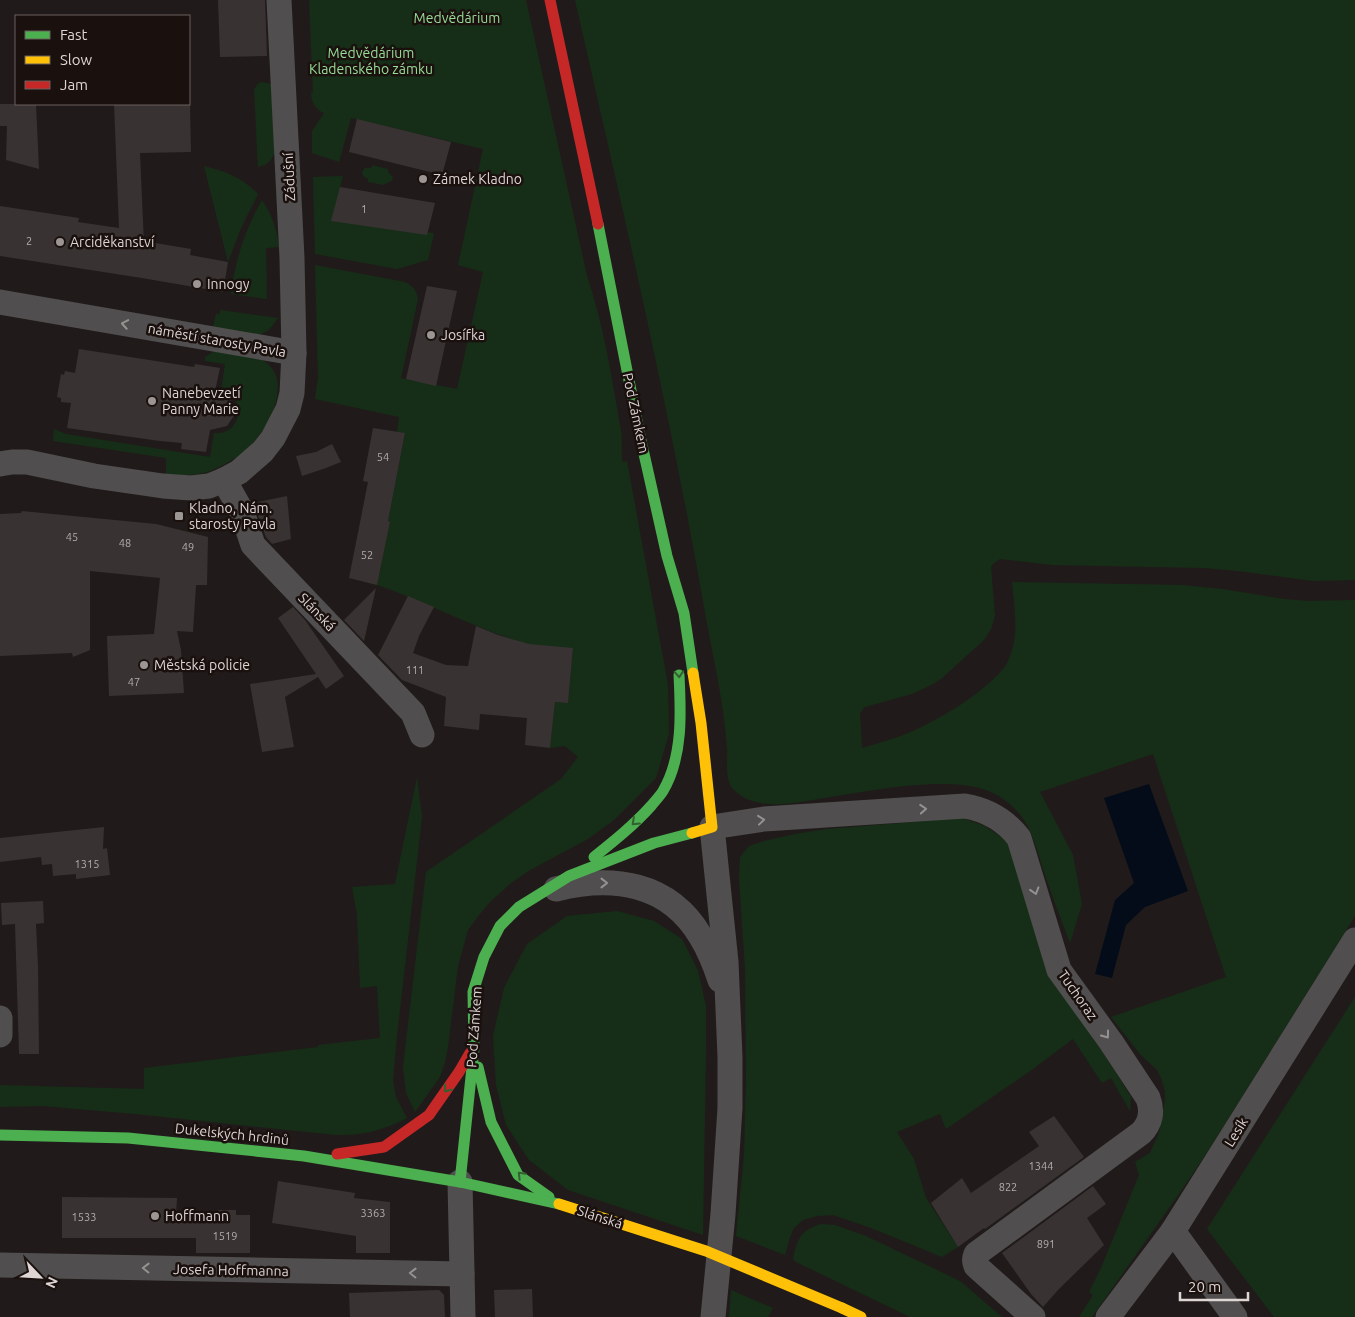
<svg xmlns="http://www.w3.org/2000/svg" width="1355" height="1317" font-family="Ubuntu,sans-serif">
<style>
.green{fill:#162e17}
.water{fill:#030c18}
.building{fill:#383332}
.lines{fill:none;stroke-linecap:round;stroke-linejoin:round}
.street{stroke:#504e4e;stroke-width:25}
.fast{stroke:#4caf50;stroke-width:11}
.slow{stroke:#ffc107;stroke-width:11}
.jam{stroke:#c62828;stroke-width:11}
.slow-bridge{stroke:#ffc107;stroke-width:11}
.oneway{stroke:#969291}
.oneway2{stroke:#33602f}
.poi-dot{fill:#9b9593;stroke:#1a110e;stroke-width:2}
.labels{text-anchor:middle;stroke-width:5;stroke-linejoin:round;paint-order:stroke}
.number-label{font-size:11px;fill:#b4adac}
.park-label{font-size:14px;fill:#97dc97;stroke:#1a110e}
.street-label{font-size:14px;fill:#ddd6d4;stroke:#1a110e}
.poi-label{font-size:14px;fill:#ddd6d4;stroke:#1a110e;text-anchor:start}
</style>
<rect width="100%" height="100%" fill="#201b1a"/>
<g class="green">
<path d="M309 0H526L587 276C604 326 612 379 621 431 623 441 620 452 623 462L627 461 668 685 669 734 656 778 614 820 588 839 530 870 510 884 491 901 479 915 468 930 458 966 448 1047 445 1062 440 1077 415 1112 406 1093 403 1067 426 872 561 779 578 757 565 746 550 748 555 702 568 703 573 649 515 643V640C468 625 424 601 377 585L390 522 388 521 405 434 397 432 399 417 315 399 318 378 315 265 405 282C413 286 417 291 418 299L401 378 457 389 483 272 458 265 483 149 351 118 339 162 312 153V131L324 113C316 110 311 102 311 93H313Z"/>
<path d="M575 0H1355V580L1313 581 1238 571 1205 568 1052 565 1000 559 994 563 991 567 995 616 991 629 984 640 941 679 933 684 912 694 865 707 860 713 862 748C879 743 897 738 913 731 942 718 987 691 1006 665 1009 660 1011 653 1013 647 1018 627 1014 603 1012 582L1182 585 1222 589 1284 599 1309 601 1355 600V916L1210 1148 1179 1194 1092 1317H1079L1093 1295 1089 1292 1101 1268 1139 1175 1135 1162 1150 1153 1159 1133 1165 1099V1091L1161 1078 1157 1070 1140 1054 1111 1017 1226 977 1153 754 1040 792 1073 855 1082 904 1070 943C1061 919 1052 896 1044 872 1038 855 1034 835 1024 820 1013 804 997 792 979 788 965 784 950 784 935 784 898 785 861 792 824 798 796 803 756 812 734 790 724 780 728 761 727 748 724 704 714 661 706 618 670 411 622 206 575 0Z"/>
<path d="M262 82 271 84 275 151C272 160 268 165 258 167L254 89 259 83Z"/>
<polygon points="372,165 388,169 388,172 393,177 392,181 387,183 384,185 368,182 368,179 363,176 362,172 365,168 371,168"/>
<path d="M204 166C225 171 243 178 258 194L241 228 228 262Z"/>
<polygon points="343,176 332,220 434,233 428,260 397,269 315,254 313,177"/>
<path d="M262 200C272 215 277 229 279 247L266 248 267 299 231 294C235 261 245 229 262 200Z"/>
<polygon points="220,310 278,318 269,330 258,336 213,327 216,314 220,314"/>
<path d="M218 349C231 352 252 353 263 360 293 379 271 424 252 444 244 453 233 460 221 466 203 476 186 476 166 474V458L53 441 54 429 66 434 210 457 214 433C242 436 248 396 221 390L225 364 205 361V357Z"/>
<path d="M417 777 422 817 397 1036 393 1080 396 1097 407 1118C384 1130 362 1136 336 1135L135 1114 43 1106 0 1107V1085L144 1089V1068L318 1047V1045L380 1038 377 986 360 988 357 915 352 887 395 884Z"/>
<polygon points="962,818 985,826 1004,839 1017,856 1100,1047 1131,1097 1130,1111 1111,1078 1102,1083 1073,1039 1033,1069 946,1129 940,1114 897,1132 914,1159 926,1198 958,1247 942,1257 871,1228 833,1215 817,1216 803,1220 794,1228 790,1237 785,1255 736,1236 744,1155 746,1077 745,970 739,878 740,857 749,846 764,841 795,834 827,829"/>
<polygon points="617,911 654,921 682,939 698,971 706,1006 706,1053 703,1235 568,1190 529,1160 506,1125 496,1085 493,1036 504,988 527,944 567,916"/>
<polygon points="1355,997 1355,1317 1274,1317 1207,1229"/>
<path d="M821 1224 835 1225 866 1236 960 1281 1002 1317H910L796 1262 793 1259C797 1239 801 1230 821 1224Z"/>
<polygon points="731,1290 773,1308 768,1317 729,1317"/>
</g>
<polygon class="water" points="1149,784 1188,891 1145,907 1126,925 1112,978 1095,974 1115,900 1134,883 1104,798"/>
<g class="building">
<polygon points="218,0 265,0 267,56 220,57"/>
<polygon points="0,104 36,104 39,169 6,160 7,126 0,126"/>
<polygon points="114,104 190,104 191,152 140,153 144,244 155,243 191,249 190,255 228,262 223,292 142,278 0,256 0,206 79,218 78,222 119,228"/>
<polygon points="357,119 451,142 442,175 349,152"/>
<polygon points="340,187 435,203 427,235 331,221"/>
<polygon points="427,286 457,291 436,386 406,379"/>
<polygon points="79,349 194,367 195,364 220,368 215,391 231,399 235,414 227,426 210,430 206,452 181,449 182,443 160,441 67,428 71,403 61,402 61,398 57,397 61,374 64,375 65,371 75,373"/>
<polygon points="373,428 405,433 388,521 390,522 377,585 349,578 368,482 363,481"/>
<polygon points="332,444 341,462 326,468 302,476 296,456 316,452"/>
<polygon points="287,496 291,539 272,544 266,537 253,503"/>
<polygon points="22,511 156,524 208,537 207,585 196,585 193,632 177,631 181,650 184,693 109,696 107,636 154,634 160,578 90,571 90,650 73,657 72,653 0,656 0,514 21,513"/>
<polygon points="376,588 364,641 344,620"/>
<polygon points="408,596 434,607 419,636 413,653 446,665 468,666 476,626 498,635 529,644 573,648 568,703 555,702 550,748 525,745 527,718 480,714 479,730 444,726 446,697 402,680 378,655"/>
<polygon points="293,607 305,620 344,676 326,689 318,677 285,697 294,747 262,752 250,684 316,674 278,618"/>
<polygon points="104,827 103,849 107,848 110,875 76,879 76,874 53,876 52,864 42,865 41,857 0,862 0,838"/>
<polygon points="43,901 44,923 36,924 38,966 39,1054 19,1054 15,924 2,925 1,903"/>
<polygon points="1054,1116 1084,1157 985,1229 984,1228 958,1247 931,1203 962,1178 971,1193 1039,1146 1029,1132"/>
<polygon points="278,1181 355,1193 354,1198 390,1202 390,1253 356,1253 356,1236 272,1223"/>
<polygon points="1093,1186 1106,1204 1087,1218 1104,1245 1059,1289 1043,1307 1031,1294 1002,1253"/>
<polygon points="62,1197 177,1198 176,1215 218,1215 218,1210 236,1210 236,1215 250,1215 250,1253 196,1253 196,1238 62,1238"/>
<polygon points="532,1289 533,1317 495,1317 494,1290"/>
<polygon points="439,1290 444,1295 445,1317 350,1317 349,1293"/>
</g>
<g class="lines">
<g class="street">
<polyline points="0,302 294,353"/>
<polyline points="0,464 12,462 27,462 94,476 163,486 191,488 209,486 224,480 239,472 263,451 273,438 288,409 292,393 294,353 292,258 279,0"/>
<polyline points="224,480 242,512 253,545 413,713 422,735"/>
<path d="M556 889C612 875 669 882 701 937 709 950 715 965 720 980"/>
<polyline points="0,1018 0,1035"/>
<polyline points="460,1182 463,1317"/>
<polyline points="1173,1231 1235,1317"/>
<polyline points="0,1265 462,1274"/>
<path d="M713 1317 723 1214 730 1108V1057L726 962 712 827 764 819 965 806C988 810 1005 820 1019 838L1059 970 1111 1042 1148 1098C1153 1111 1151 1123 1141 1133L976 1254C974 1259 974 1261 976 1266L1033 1317"/>
<polyline points="1108,1317 1173,1231 1355,940"/>
</g>
<g class="fast">
<polyline points="598,224 640,436 667,556 684,613 693,673"/>
<path d="M594 857C614 841 634 825 651 806 655 801 660 796 663 791 683 757 681 713 679 675"/>
<polyline points="478,1067 491,1122 518,1175 549,1197"/>
<polyline points="0,1135 128,1138 304,1156 460,1182 559,1204"/>
<polyline points="460,1182 474,1048 473,992 484,957 500,926 519,907 569,876 654,843 692,833"/>
</g>
<g class="slow">
<polyline points="692,833 712,827 701,723 693,673"/>
<polyline points="842,1308 861,1317"/>
</g>
<g class="jam">
<polyline points="550,0 598,224"/>
<polyline points="337,1154 384,1147 429,1115 459,1072 470,1053"/>
</g>
<polyline class="slow-bridge" points="559,1204 706,1251 842,1308"/>
</g>
<defs><path id="oneway-chevron" d="M-2-3.5L2.5 0L-2 3.5" fill="none" stroke-width="1.6" stroke-linecap="round" stroke-linejoin="round" transform="scale(1.25)"/></defs>
<g class="oneway">
<use href="#oneway-chevron" transform="translate(125 324) rotate(-170)"/>
<use href="#oneway-chevron" transform="translate(923 809) rotate(-4)"/>
<use href="#oneway-chevron" transform="translate(761 820) rotate(-6)"/>
<use href="#oneway-chevron" transform="translate(604 883)"/>
<use href="#oneway-chevron" transform="translate(1035 891) rotate(73)"/>
<use href="#oneway-chevron" transform="translate(1106 1035) rotate(54)"/>
<use href="#oneway-chevron" transform="translate(146 1268) rotate(-179)"/>
<use href="#oneway-chevron" transform="translate(413 1273) rotate(-179)"/>
</g>
<g class="oneway2">
<use href="#oneway-chevron" transform="translate(679 674) rotate(86)"/>
<use href="#oneway-chevron" transform="translate(635 822) rotate(137)"/>
<use href="#oneway-chevron" transform="translate(447 1089) rotate(126)"/>
<use href="#oneway-chevron" transform="translate(521 1175) rotate(-135)"/>
</g>
<g class="poi-dot">
<circle cx="423" cy="179" r="5"/>
<circle cx="60" cy="242" r="5"/>
<circle cx="197" cy="284" r="5"/>
<circle cx="431" cy="335" r="5"/>
<circle cx="152" cy="401" r="5"/>
<rect x="174" y="511" width="10" height="10" rx="2.5"/>
<circle cx="144" cy="665" r="5"/>
<circle cx="155" cy="1216" r="5"/>
</g>
<g class="labels">
<g class="number-label">
<text x="364" y="213">1</text>
<text x="29" y="245">2</text>
<text x="383" y="461">54</text>
<text x="72" y="541">45</text>
<text x="125" y="547">48</text>
<text x="188" y="551">49</text>
<text x="367" y="559">52</text>
<text x="415" y="674">111</text>
<text x="134" y="686">47</text>
<text x="87" y="868">1315</text>
<text x="1041" y="1170">1344</text>
<text x="1008" y="1191">822</text>
<text x="373" y="1217">3363</text>
<text x="84" y="1221">1533</text>
<text x="225" y="1240">1519</text>
<text x="1046" y="1248">891</text>
</g>
<g class="park-label">
<text x="457" y="23">Medvědárium</text>
<text x="371" y="58">Medvědárium<tspan x="371" dy="16">Kladenského zámku</tspan></text>
</g>
<g class="street-label">
<text transform="translate(289 177) rotate(-93)" y="5">Zádušní</text>
<text transform="translate(217 340) rotate(10)" y="5">náměstí starosty Pavla</text>
<text transform="translate(636 413) rotate(78)" y="5">Pod Zámkem</text>
<text transform="translate(317 612) rotate(46)" y="5">Slánská</text>
<text transform="translate(1078 995) rotate(55)" y="5">Tuchoraz</text>
<text transform="translate(474 1027) rotate(-86)" y="5">Pod Zámkem</text>
<text transform="translate(1236 1132) rotate(-58)" y="5">Lesík</text>
<text transform="translate(232 1134) rotate(6)" y="5">Dukelských hrdinů</text>
<text transform="translate(600 1217) rotate(18)" y="5">Slánská</text>
<text transform="translate(231 1270) rotate(1)" y="5">Josefa Hoffmanna</text>
</g>
<g class="poi-label">
<text x="433" y="184">Zámek Kladno</text>
<text x="70" y="247">Arciděkanství</text>
<text x="207" y="289">Innogy</text>
<text x="441" y="340">Josífka</text>
<text x="162" y="398">Nanebevzetí<tspan x="162" dy="16">Panny Marie</tspan></text>
<text x="189" y="513">Kladno, Nám.<tspan x="189" dy="16">starosty Pavla</tspan></text>
<text x="154" y="670">Městská policie</text>
<text x="165" y="1221">Hoffmann</text>
</g>
</g>
<rect x="15" y="15" width="175" height="90" fill="#1a110e" stroke="#68605d"/>
<rect x="25" y="31" width="25" height="8" fill="#4caf50" stroke="#68605d"/>
<text x="60" y="40" font-size="15" fill="#ddd6d4">Fast</text>
<rect x="25" y="56" width="25" height="8" fill="#ffc107" stroke="#68605d"/>
<text x="60" y="65" font-size="15" fill="#ddd6d4">Slow</text>
<rect x="25" y="81" width="25" height="8" fill="#c62828" stroke="#68605d"/>
<text x="60" y="90" font-size="15" fill="#ddd6d4">Jam</text>
<g transform="translate(40 1277) rotate(115)" stroke="#1a110e" stroke-width="4" paint-order="stroke">
<path d="M0-4L9 19L0 12L-9 19Z" fill="#ddd6d4"/>
<text y="-8" font-size="14" font-weight="bold" text-anchor="middle" fill="#ddd6d4">N</text>
</g>
<path d="M1180 1292v8h68v-8" fill="none" stroke="#ddd6d4" stroke-width="2.5"/>
<text x="1188" y="1292" font-size="15" fill="#ddd6d4" stroke="#1a110e" stroke-width="4" paint-order="stroke">20 m</text>
</svg>
